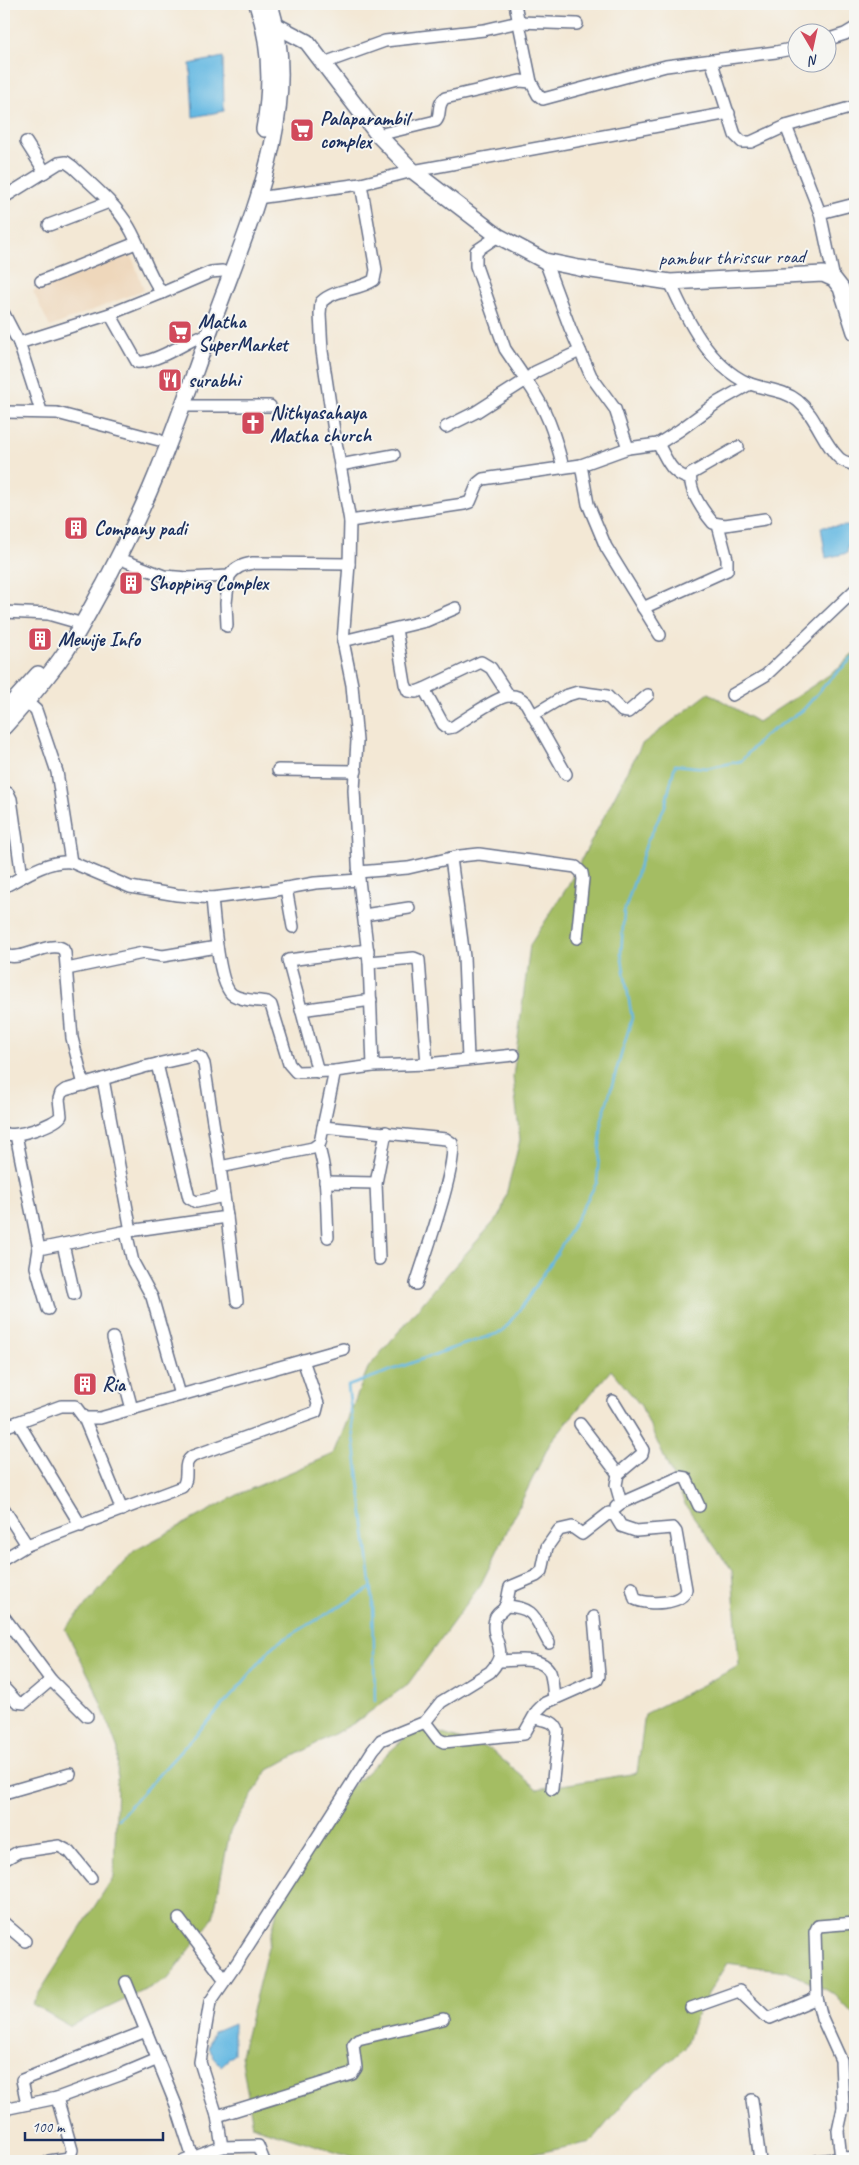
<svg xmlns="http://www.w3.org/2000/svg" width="859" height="2165" font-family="Caveat,sans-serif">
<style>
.built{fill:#eed7bb}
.green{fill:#a4bd64;stroke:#607661}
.water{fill:#66b9e2;stroke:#4074a0}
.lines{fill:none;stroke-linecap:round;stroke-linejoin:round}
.stream{stroke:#66b9e2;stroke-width:2.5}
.minor-casing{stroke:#677088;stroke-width:14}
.major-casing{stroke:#677088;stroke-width:18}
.minor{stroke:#fff;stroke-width:11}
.major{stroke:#fff;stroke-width:15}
.labels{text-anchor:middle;stroke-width:4;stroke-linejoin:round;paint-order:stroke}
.poi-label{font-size:20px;font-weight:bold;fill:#1b2f5e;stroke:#f6f6f2;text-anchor:start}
.street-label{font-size:20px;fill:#1b2f5e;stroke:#f6f6f2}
</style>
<rect width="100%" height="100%" fill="#f6f6f2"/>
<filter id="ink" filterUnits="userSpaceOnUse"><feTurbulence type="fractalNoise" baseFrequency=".02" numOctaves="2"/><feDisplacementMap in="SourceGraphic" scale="10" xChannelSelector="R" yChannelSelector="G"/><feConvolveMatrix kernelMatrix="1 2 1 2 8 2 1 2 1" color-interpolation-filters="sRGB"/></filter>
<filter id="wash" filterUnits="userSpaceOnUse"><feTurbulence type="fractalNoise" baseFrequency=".0096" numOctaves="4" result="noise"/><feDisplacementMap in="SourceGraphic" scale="20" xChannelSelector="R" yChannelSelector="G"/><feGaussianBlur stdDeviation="1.12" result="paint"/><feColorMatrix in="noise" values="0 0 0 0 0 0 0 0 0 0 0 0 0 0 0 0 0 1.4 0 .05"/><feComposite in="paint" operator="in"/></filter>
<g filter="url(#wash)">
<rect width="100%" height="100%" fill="#f3e8d5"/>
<polygon class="built" points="130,251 144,290 50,327 33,291"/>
<polygon class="green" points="855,652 855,2016 834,1994 786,1971 727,1963 697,2012 685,2048 631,2094 591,2142 499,2161 367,2161 253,2126 241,2055 283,1887 332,1804 418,1726 490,1749 537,1789 637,1773 645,1714 739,1666 732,1571 686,1506 641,1406 611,1370 551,1441 481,1584 408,1684 356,1722 268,1770 230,1831 213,1918 168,1979 70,2026 32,2004 114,1876 118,1750 94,1686 65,1629 134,1551 241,1493 334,1454 368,1368 437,1286 501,1214 520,1140 513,1077 530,945 566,889 642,744 709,693 758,722 838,669"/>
<g class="water">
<polygon points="223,57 224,111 193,117 190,64"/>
<polygon points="851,526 847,553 826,558 821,527"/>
<polygon points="234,2023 234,2054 221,2066 208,2048 213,2032"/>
</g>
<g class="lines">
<g class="stream">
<polyline points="375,1701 373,1600 348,1386 450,1349 502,1332 526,1301 558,1252 597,1182 602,1119 632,1018 621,953 624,912 647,842 665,806 675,765 707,768 741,761 764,736 803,710 830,679 855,656"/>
<polyline points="118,1819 235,1692 274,1645 371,1588"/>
</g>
</g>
</g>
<g filter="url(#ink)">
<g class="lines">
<g class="minor-casing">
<g id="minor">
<polyline points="515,4 531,82"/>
<polyline points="826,40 845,34 855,28"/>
<polyline points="711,60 735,135 742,142 751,142 786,126 853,107"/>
<polyline points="324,63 385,41 484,30 519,22 577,24"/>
<polyline points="786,126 820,213"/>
<path d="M378 135 436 121C442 114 436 105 445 98L520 81 531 82 538 95 543 99 666 66 776 52 796 48"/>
<polyline points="26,142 45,172"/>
<polyline points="361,184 413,171 729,113"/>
<path d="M6 196 59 163 66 162 73 167C92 185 115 203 129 227 142 249 146 271 162 293L211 272 222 271"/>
<path d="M257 198 361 184 376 270 374 280C358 291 336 288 321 302L320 314 322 351 334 431 350 521 349 564 343 641 352 685 357 741 354 790 359 880 369 962 373 1066"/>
<polyline points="49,225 109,202"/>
<polyline points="498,236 476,251 476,266 505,349 526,380 535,372 580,351"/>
<polyline points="545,261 570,328 591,376 615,409 628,448 658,444 680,430 718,402 750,384"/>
<polyline points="834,279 820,213 855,204"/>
<polyline points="41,281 136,243"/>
<path d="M670 282C686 318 709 366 748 383 765 390 783 389 798 401 816 416 822 441 838 457 842 462 849 463 855 465"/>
<polyline points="4,314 19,343 41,411"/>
<polyline points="110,314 162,293"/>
<path d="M19 343 110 314 137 362C152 364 184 344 198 337"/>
<polyline points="183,406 270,406"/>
<polyline points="4,412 57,413 159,440"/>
<path d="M446 427 476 412 526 380C547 410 554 432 563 467"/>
<path d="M658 444C668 461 670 473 690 479"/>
<path d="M738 447 691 474C688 491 703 511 713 523L725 525 765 519"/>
<polyline points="340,465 394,455"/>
<polyline points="581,465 588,504 606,547 660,635"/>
<polyline points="350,521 464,504 470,502 478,483 483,479 581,465 628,448"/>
<path d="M118 558 164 576 188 578 229 576C236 567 242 565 253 563L349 564"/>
<polyline points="643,608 727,570 727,559 718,525"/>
<polyline points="4,612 48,614 83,624"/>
<polyline points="227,626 226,603 229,576"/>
<polyline points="396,629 405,684 408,691 416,692 424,689 481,662 491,668 509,696"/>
<polyline points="343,641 426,621 456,608"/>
<path d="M424 689 443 724 448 728 453 727C464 720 497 697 508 696 515 695 521 698 526 703L566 774"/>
<polyline points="732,695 766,675 855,590"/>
<polyline points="27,702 36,710 57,772 71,862"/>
<polyline points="533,715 565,696 578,692 607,696 622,711 628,712 648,695"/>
<polyline points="278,770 356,771"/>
<polyline points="4,792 8,793 11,799 22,877"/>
<polyline points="451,858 464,957 468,1059"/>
<polyline points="358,872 408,868 460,856 479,854 576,867 582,873 583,879 577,938"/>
<path d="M4 887C24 876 47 860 71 862L130 887 177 895 212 898 270 891 315 883 359 880"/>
<polyline points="286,888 293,927"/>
<path d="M212 898C214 917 218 986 233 995 243 1001 256 1000 267 1002L271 1005 289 1064 296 1072 335 1071 373 1066 427 1064 514 1055"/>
<polyline points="364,915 409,908"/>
<path d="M4 949 5 955C23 962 49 940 63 949L65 953 72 1038 84 1085"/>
<polyline points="369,962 414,958 419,960 427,1064"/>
<polyline points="67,969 143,953 163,956 217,947"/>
<polyline points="301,1010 371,1000"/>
<polyline points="157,1064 189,1198 196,1202 224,1196"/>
<polyline points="318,1072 288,960 368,950"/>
<polyline points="103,1079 131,1231"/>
<polyline points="323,1127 335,1071"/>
<path d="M4 1133C14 1139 54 1125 61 1116L59 1099 61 1093 65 1090 144 1067 196 1055 201 1058 204 1064 220 1167"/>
<polyline points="16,1135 39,1249 36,1267 48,1309"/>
<path d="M318 1145C328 1174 326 1207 328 1237"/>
<polyline points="325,1182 376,1183"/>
<polyline points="227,1217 237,1301"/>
<polyline points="126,1232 133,1262 152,1297 180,1395"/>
<polyline points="63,1244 74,1294"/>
<path d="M39 1249 122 1232 227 1217 220 1167 313 1148 320 1143 323 1127 446 1139 452 1143C458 1164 424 1258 416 1284"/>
<polyline points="379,1259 376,1183 386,1132"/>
<polyline points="113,1338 132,1409"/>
<polyline points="613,1401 643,1450 642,1454 618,1474 616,1485 621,1503"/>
<polyline points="84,1418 122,1510"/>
<polyline points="18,1422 81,1526"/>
<polyline points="580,1424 618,1474"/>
<polyline points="4,1427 61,1406 75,1406 84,1418 100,1418 343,1349"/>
<polyline points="616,1507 621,1503 680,1477 686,1478 699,1506"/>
<polyline points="4,1509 27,1545"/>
<path d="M4 1559 27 1545 182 1487C191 1477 180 1464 193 1456L316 1412 318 1404 303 1360"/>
<path d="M505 1606C536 1607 535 1619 549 1643"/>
<polyline points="4,1617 51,1680 87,1716"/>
<path d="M499 1661C513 1661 542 1655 550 1672 553 1680 553 1691 554 1699"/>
<polyline points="4,1688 17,1702 24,1703 51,1680"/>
<path d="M534 1718C544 1720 555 1720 558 1731L552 1789"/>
<polyline points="425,1722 438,1739 444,1742 524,1734 537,1711 545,1703 597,1680 599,1676 594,1617"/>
<polyline points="4,1793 70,1774"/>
<polyline points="4,1860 18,1852 59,1846 70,1852 91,1878"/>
<polyline points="179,1919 225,1980"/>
<polyline points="4,1923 25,1941"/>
<polyline points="126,1982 146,2031"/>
<polyline points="691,2008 739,1991 765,2016 770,2018 817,1998"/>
<polyline points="752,2100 760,2161"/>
<polyline points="27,2104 22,2080 146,2031 176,2105 193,2158"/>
<polyline points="4,2109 57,2098 120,2075 158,2059"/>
<polyline points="217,2116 352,2074 356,2068 353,2045 358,2039 443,2019"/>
<polyline points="222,2147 258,2146 264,2161"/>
<polyline points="841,2159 838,2131 843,2108 841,2060 822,2018 817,1998 815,1932 818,1926 855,1923"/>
<polyline points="49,2161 69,2158 72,2150 57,2098"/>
<path d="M184 2161 222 2147 217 2116 200 2062 210 2002 237 1963 373 1750 381 1740 425 1722 441 1702 490 1672C512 1648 489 1641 495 1619 496 1613 502 1612 505 1607 508 1601 508 1593 510 1587L536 1576 542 1571 547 1547 559 1530 572 1527 582 1534 609 1513 615 1516 621 1526 636 1531 673 1528 676 1532 686 1589C684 1605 646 1605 635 1599L632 1588"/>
<polyline points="817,2161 855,2157"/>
</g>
</g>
<g class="major-casing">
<g id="major">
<path d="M257 4C271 45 272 86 264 129"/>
<polyline points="277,26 307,42 378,135 413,171 498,236 545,261 579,268 670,282 823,274 834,279 841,288 855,332"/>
<polyline points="4,712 38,674"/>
<path d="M4 727C25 704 46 680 64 654 79 632 91 608 104 585 121 552 138 519 152 485 175 431 193 376 213 322 249 223 303 109 270 4"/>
</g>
</g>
<use href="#minor" class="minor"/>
<use href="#major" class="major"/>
</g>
</g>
<defs>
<g id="supermarket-square" transform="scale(1.25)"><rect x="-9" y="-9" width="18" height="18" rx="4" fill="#d1495b" stroke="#f6f6f2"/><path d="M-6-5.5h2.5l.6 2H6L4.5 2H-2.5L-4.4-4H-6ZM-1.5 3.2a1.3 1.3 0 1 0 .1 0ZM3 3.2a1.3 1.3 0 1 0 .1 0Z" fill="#fff"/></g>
<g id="restaurant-square" transform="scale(1.25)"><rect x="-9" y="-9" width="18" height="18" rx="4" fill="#d1495b" stroke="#f6f6f2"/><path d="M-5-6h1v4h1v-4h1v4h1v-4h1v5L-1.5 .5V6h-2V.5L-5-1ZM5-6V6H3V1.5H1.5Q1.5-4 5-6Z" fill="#fff"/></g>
<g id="church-square" transform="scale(1.25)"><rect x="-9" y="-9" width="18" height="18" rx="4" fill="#d1495b" stroke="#f6f6f2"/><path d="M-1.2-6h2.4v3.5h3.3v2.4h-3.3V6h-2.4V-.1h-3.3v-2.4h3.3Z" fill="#fff"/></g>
<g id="building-square" transform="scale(1.25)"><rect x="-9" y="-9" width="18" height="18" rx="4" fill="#d1495b" stroke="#f6f6f2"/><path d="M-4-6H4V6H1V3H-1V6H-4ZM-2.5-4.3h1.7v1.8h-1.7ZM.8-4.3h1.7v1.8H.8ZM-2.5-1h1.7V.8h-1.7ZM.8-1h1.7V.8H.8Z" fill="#fff"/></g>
</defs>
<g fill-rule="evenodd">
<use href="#supermarket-square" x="302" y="130"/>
<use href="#supermarket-square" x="180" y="332"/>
<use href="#restaurant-square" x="170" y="380"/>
<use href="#church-square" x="253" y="423"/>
<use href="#building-square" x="76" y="528"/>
<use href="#building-square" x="131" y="583"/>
<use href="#building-square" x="40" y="639"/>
<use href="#building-square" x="85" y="1384"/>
</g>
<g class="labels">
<g class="poi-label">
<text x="320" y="125">Palaparambil<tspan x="320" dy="23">complex</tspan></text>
<text x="198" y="328">Matha<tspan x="198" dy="23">SuperMarket</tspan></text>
<text x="188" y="387">surabhi</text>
<text x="270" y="419">Nithyasahaya<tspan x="270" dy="23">Matha church</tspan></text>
<text x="94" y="535">Company padi</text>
<text x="148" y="590">Shopping Complex</text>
<text x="58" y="646">Mewije Info</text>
<text x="102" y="1391">Ria</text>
</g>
<g class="street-label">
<text transform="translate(732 257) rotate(-1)" y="7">pambur thrissur road</text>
</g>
</g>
<rect width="859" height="2165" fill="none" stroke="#f6f6f2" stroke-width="20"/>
<g transform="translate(812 48) rotate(171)"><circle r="24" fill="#f6f6f2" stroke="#9ea6b7"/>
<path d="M0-4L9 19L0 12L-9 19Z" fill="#d1495b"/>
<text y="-8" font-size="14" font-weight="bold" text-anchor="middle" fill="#1b2f5e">N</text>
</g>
<path d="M25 2132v8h138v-8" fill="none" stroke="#1b2f5e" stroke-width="2.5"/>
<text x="32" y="2132" font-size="15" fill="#1b2f5e" stroke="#f6f6f2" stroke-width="4" paint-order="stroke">100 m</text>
</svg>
